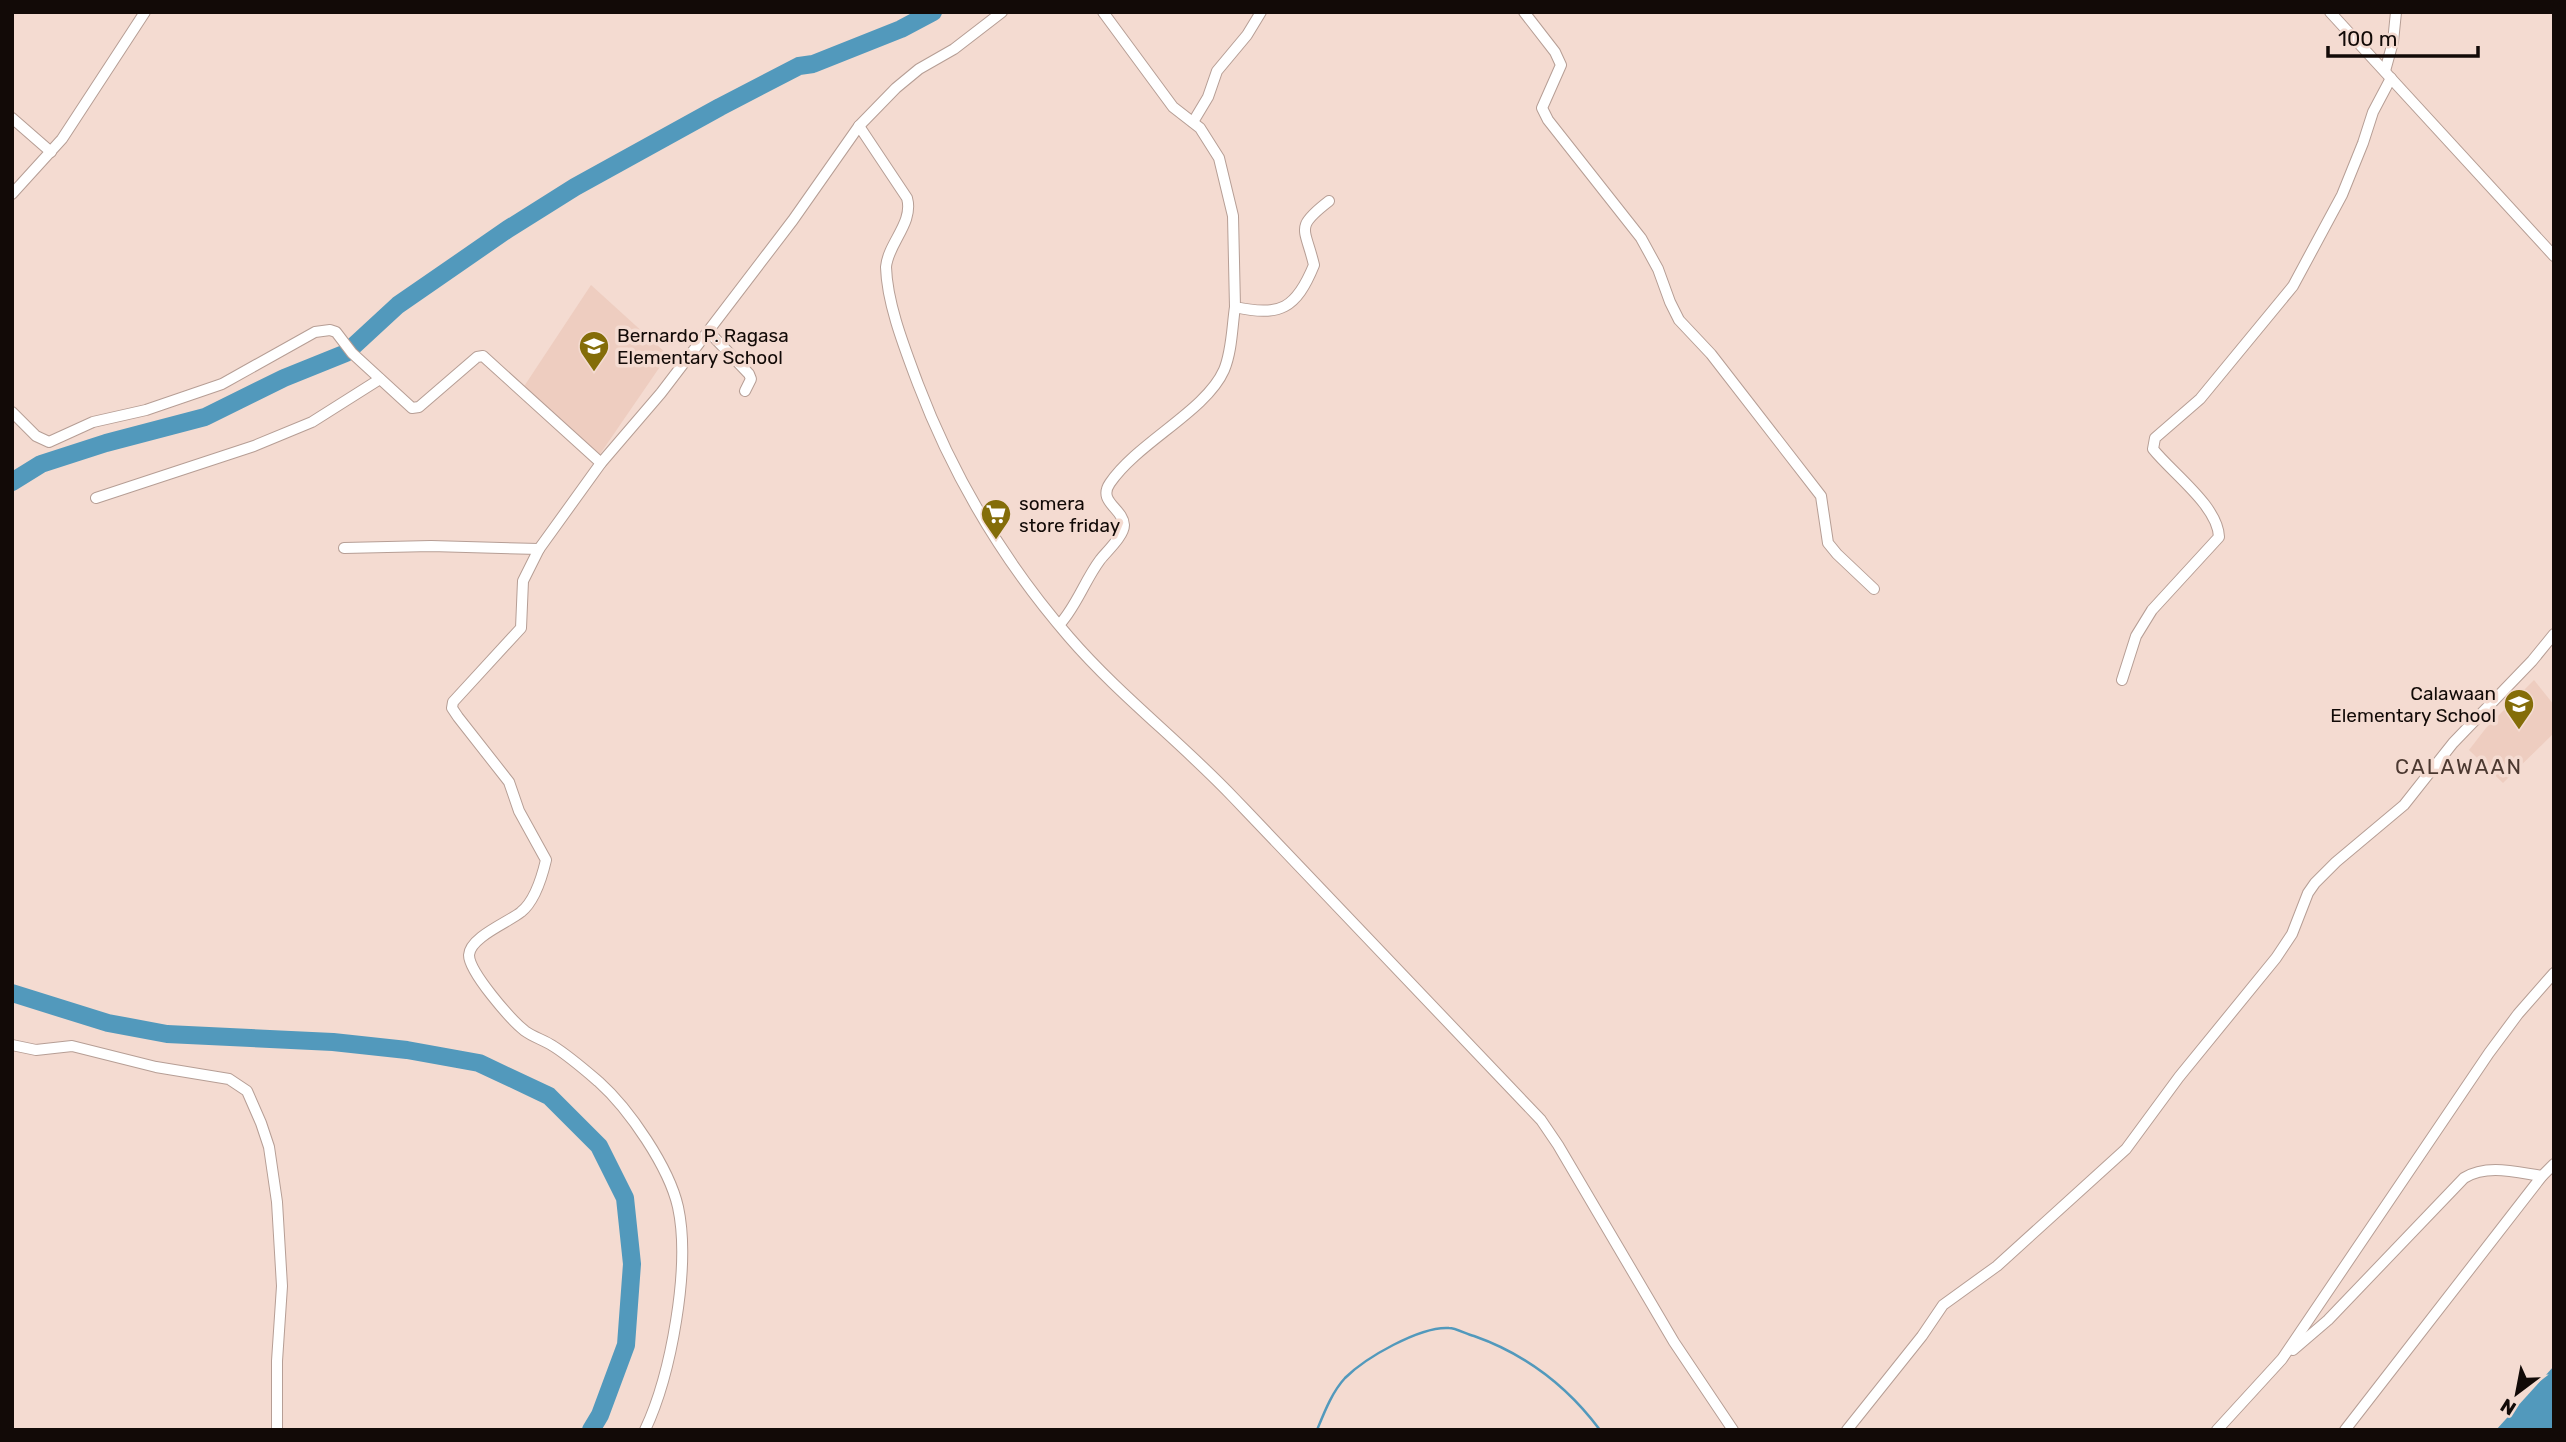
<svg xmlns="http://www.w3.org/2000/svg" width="2566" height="1442" font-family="Rubik,sans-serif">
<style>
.built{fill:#eecdc0}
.water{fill:#5299bc}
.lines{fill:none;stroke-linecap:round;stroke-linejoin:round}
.stream{stroke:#5299bc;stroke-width:2.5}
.river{stroke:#5299bc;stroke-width:18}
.minor-casing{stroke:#b69e95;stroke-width:12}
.minor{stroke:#fff;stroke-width:10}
.labels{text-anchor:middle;stroke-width:7;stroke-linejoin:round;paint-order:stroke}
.poi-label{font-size:19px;fill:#120a07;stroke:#f4dbd1;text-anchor:start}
.neighbourhood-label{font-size:21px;letter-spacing:2px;fill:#4b3830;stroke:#f4dbd1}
</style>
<rect width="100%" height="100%" fill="#f4dbd1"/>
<g class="built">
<polygon points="591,285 668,355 598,457 521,391"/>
<polygon points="2534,680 2554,705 2554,733 2503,783 2469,750 2486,728"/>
</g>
<polygon class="water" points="2554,1366 2554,1430 2496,1430"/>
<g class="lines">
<path class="stream" d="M1317 1430C1324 1413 1332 1392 1345 1378 1365 1358 1420 1326 1449 1328 1456 1328 1466 1334 1474 1336 1525 1354 1568 1387 1600 1430"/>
<g class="river">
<polyline points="12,482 41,464 106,443 205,417 284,378 346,353 398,305 508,229 575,187 720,107 799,66 813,64 901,29 933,12"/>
<polyline points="12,993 108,1023 167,1034 333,1042 407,1050 479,1063 549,1096 599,1146 625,1198 632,1264 626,1345 600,1415 591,1430"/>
</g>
<g class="minor-casing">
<g id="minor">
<path d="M1103 12 1173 107 1200 128 1219 158 1233 216 1235 307C1280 317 1296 309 1314 265 1305 227 1294 228 1329 201"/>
<polyline points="1524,12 1555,52 1561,65 1542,108 1548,120 1641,238 1658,269 1670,302 1679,320 1711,354 1821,496 1828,543 1837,554 1874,589"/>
<polyline points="2330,12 2554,256"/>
<polyline points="2385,71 2393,42 2396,12"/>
<polyline points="12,118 51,152"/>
<polyline points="1193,122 1208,97 1217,71 1247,35 1261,12"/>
<path d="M859 126 907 198C914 223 888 243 886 267 887 304 905 349 918 384 953 476 1004 562 1069 637 1119 695 1181 742 1234 798 1337 905 1439 1013 1541 1120L1558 1145 1674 1342 1733 1430"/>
<polyline points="12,194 62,139 145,12"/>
<polyline points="708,331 749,374 751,379 745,391"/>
<polyline points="12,412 36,436 49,442 93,422 146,410 222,384 315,332 330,330 336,332 352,353 412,408 419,407 477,357 483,356 601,463"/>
<polyline points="96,498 254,446 312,422 380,379"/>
<polyline points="344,548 431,546 539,549"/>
<path d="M1060 624C1077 605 1085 580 1100 560 1106 552 1124 536 1124 525 1123 508 1097 502 1110 483 1138 442 1206 411 1224 370 1232 351 1232 327 1235 307"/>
<path d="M2122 680 2136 636 2152 610 2219 537C2218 506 2172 473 2153 449L2155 438 2200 399 2293 286 2342 195 2363 143 2373 112 2391 78"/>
<polyline points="12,1045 36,1050 72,1046 156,1067 229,1079 247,1091 261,1123 269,1147 277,1202 282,1286 277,1361 277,1430"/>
<path d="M2293 1350 2328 1320 2464 1178C2487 1164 2515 1172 2542 1176"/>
<path d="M645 1430C671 1375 691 1267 678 1207 669 1167 629 1109 599 1082 585 1070 569 1056 553 1046 544 1040 533 1037 525 1031 511 1020 469 972 469 955 470 937 509 922 521 912 535 901 542 877 546 860L519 811 509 782 458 717 452 708 453 702 521 628 523 581 539 549 601 463 661 393 793 220 859 126 896 88 919 69 954 49 1002 12"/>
<polyline points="1847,1430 1922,1336 1943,1305 1997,1266 2126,1149 2179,1077 2276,958 2292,934 2308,893 2315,883 2336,862 2404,805 2453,743 2532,661 2554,634"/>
<polyline points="2217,1430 2282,1359 2489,1053 2518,1014 2554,973"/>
<polyline points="2345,1430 2542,1176 2554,1164"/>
</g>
</g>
<use href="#minor" class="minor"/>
</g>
<defs>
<g id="school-pin" transform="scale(1.575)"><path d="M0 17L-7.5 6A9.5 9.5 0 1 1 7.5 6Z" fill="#846d09" stroke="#f4dbd1"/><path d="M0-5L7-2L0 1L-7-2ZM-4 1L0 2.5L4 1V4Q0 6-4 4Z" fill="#fff"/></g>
<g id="supermarket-pin" transform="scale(1.575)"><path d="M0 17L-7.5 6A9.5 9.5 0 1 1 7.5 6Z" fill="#846d09" stroke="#f4dbd1"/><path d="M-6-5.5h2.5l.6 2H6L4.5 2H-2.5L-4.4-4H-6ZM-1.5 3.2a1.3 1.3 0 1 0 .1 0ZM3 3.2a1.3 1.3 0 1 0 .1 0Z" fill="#fff"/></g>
</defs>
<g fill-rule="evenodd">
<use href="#school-pin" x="594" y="346"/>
<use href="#supermarket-pin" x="996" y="514"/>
<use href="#school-pin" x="2519" y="704"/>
</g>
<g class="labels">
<g class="poi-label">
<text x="617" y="342">Bernardo P. Ragasa<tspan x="617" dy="22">Elementary School</tspan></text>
<text x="1019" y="510">somera<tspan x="1019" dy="22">store friday</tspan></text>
<text x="2496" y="700" text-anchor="end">Calawaan<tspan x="2496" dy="22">Elementary School</tspan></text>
</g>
<g class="neighbourhood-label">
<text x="2459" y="774">CALAWAAN</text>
</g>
</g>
<rect width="2566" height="1442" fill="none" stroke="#120a07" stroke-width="28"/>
<g transform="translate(2517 1393) rotate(212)" stroke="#f4dbd1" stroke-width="5" paint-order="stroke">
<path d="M0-5L12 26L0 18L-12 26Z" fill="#120a07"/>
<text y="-10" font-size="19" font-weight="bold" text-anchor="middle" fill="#120a07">N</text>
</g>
<path d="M2328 46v10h150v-10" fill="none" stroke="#120a07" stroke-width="3.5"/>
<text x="2338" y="46" font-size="21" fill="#120a07" stroke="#f4dbd1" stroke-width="5" paint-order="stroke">100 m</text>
</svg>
